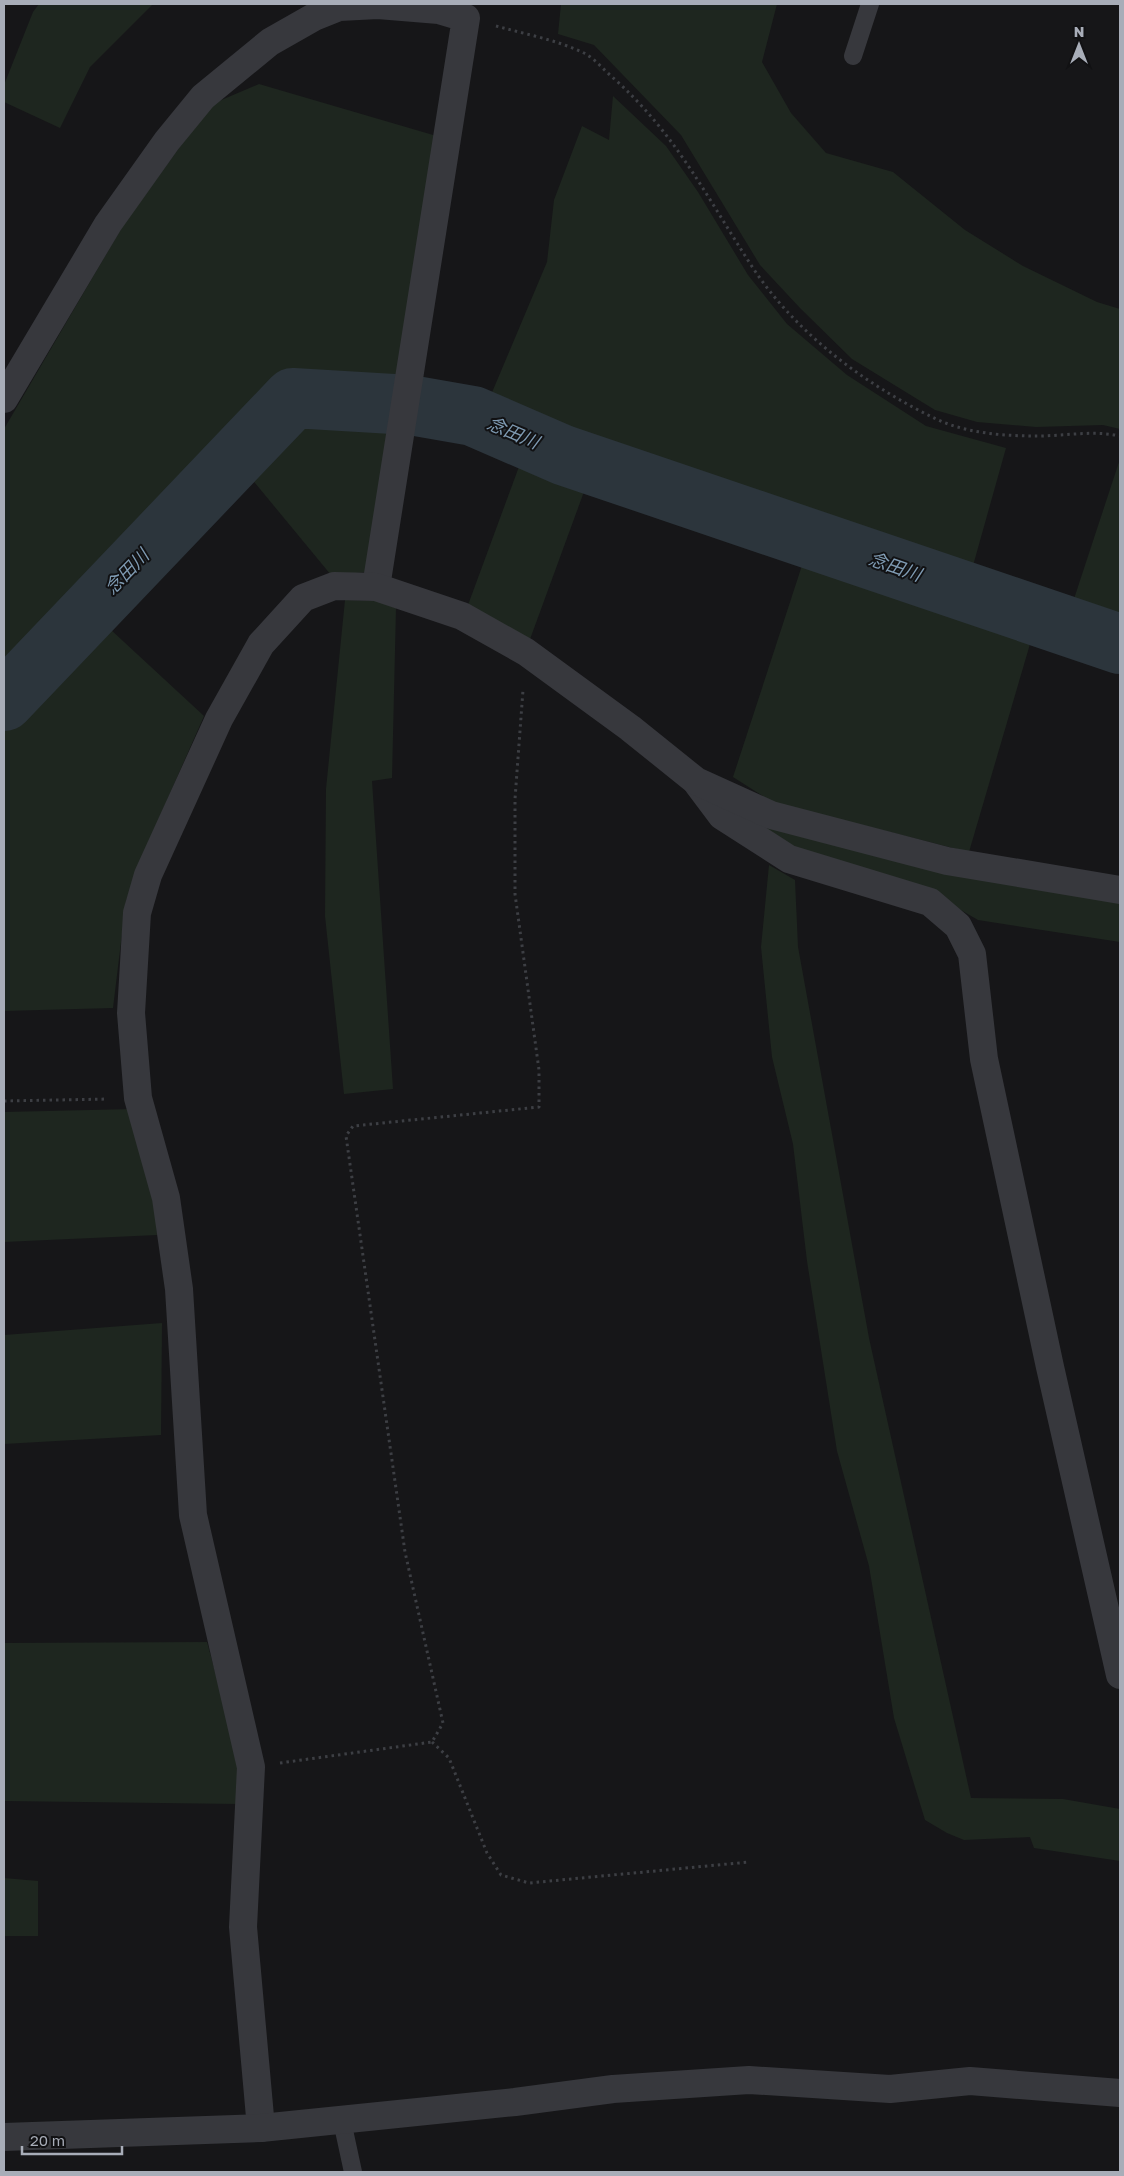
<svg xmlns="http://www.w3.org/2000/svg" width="1124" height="2176" font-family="'Golos Text','Noto Sans JP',sans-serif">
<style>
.green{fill:#1e261f}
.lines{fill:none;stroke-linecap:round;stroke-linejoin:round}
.river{stroke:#2c353c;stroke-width:60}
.path{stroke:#3d3f44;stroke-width:3;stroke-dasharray:2.5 4;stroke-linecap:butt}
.service{stroke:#37383d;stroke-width:18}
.minor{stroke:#37383d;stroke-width:28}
.labels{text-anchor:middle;stroke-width:4;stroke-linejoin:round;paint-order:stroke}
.water-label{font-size:18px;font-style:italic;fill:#7f9bb3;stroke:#111113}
</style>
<rect width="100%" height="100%" fill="#161618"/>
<g class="green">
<polygon points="39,4 153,4 90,67 60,128 4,102 4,85 33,12"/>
<polygon points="561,4 777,4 762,62 791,113 826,153 893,172 965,230 1023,266 1097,302 1120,309 1120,429 1103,425 1036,427 977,422 935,410 852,359 800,308 760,265 681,135 594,45 558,34"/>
<polygon points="259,84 440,137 402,395 284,391 4,681 4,429 122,227 179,148 212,104"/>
<polygon points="613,96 666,146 698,192 748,275 787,324 847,375 926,426 1006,448 969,580 568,446 485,409 547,262 554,200 582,126 609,140"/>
<polygon points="298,408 400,413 369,572 331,575 241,466"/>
<polygon points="524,453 589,478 529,642 468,605"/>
<polygon points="1120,459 1120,631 1069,614"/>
<polygon points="808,547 1035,627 969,852 774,803 733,777"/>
<polygon points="345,600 378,601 396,608 392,778 372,781 393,1089 344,1094 325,916 326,789"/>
<polygon points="97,617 204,716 138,866 126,901 113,1008 4,1011 4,736 9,708"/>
<polygon points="732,812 1120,898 1120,942 978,920 947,902 789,850"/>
<polygon points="769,865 795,880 798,947 869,1338 971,1798 1063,1799 1120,1809 1120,1861 1034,1848 1030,1837 964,1840 947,1833 925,1820 894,1718 869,1566 837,1451 807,1261 793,1144 772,1057 761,947"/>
<polygon points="133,1109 155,1188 157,1235 4,1242 4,1112"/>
<polygon points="162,1323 161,1435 4,1444 4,1335"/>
<polygon points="207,1642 238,1756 239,1804 4,1801 4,1643"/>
<polygon points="4,1878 38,1881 38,1936 4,1936"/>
</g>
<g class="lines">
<polyline class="river" points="4,701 293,398 410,405 473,416 563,455 1120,644"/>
<g class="path">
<path d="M496 26C525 34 557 40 584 53 594 58 603 69 611 76 676 133 707 198 753 268 796 333 863 383 932 417 963 433 1002 436 1037 436 1065 436 1093 430 1120 436"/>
<polyline points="4,1101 108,1099"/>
<polyline points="432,1742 449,1758 487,1853 501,1875 529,1883 749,1862"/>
<polyline points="280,1763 432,1742 443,1723 405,1552 346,1136 353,1126 539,1107 539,1070 515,894 515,799 523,690"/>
</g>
<g class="service">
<polyline points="853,56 870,4"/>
<polyline points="342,2121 353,2172"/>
</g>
<g class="minor">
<polyline points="4,399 108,224 167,141 203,97 270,42 314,17 339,7 378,5 439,10 466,18 376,587"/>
<polyline points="698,784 722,816 789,859 930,902 958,926 972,954 984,1059 1050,1367 1120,1675"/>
<polyline points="261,2128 243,1927 251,1767 193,1515 179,1289 166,1198 138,1098 131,1013 137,913 148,875 219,719 261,644 303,598 334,586 376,587 462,616 526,652 630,728 696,781 771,815 947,861 1120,890"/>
<polyline points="4,2137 261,2128 515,2102 613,2089 749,2080 890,2089 970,2081 1120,2093"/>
</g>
</g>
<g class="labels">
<g class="water-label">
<text transform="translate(513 433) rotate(23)" y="6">念田川</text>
<text transform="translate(895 567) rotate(19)" y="6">念田川</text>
<text transform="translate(127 572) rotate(-46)" y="6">念田川</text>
</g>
</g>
<rect width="1124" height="2176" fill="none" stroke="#a8adb8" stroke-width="10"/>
<g transform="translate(1079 45)" stroke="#111113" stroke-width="4" paint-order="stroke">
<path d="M0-4L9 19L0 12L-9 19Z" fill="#a8adb8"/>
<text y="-8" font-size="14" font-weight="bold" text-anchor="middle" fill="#a8adb8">N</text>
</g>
<path d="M22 2146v8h100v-8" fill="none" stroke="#a8adb8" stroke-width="2.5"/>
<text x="30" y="2146" font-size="15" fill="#a8adb8" stroke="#111113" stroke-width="4" paint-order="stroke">20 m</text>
</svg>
